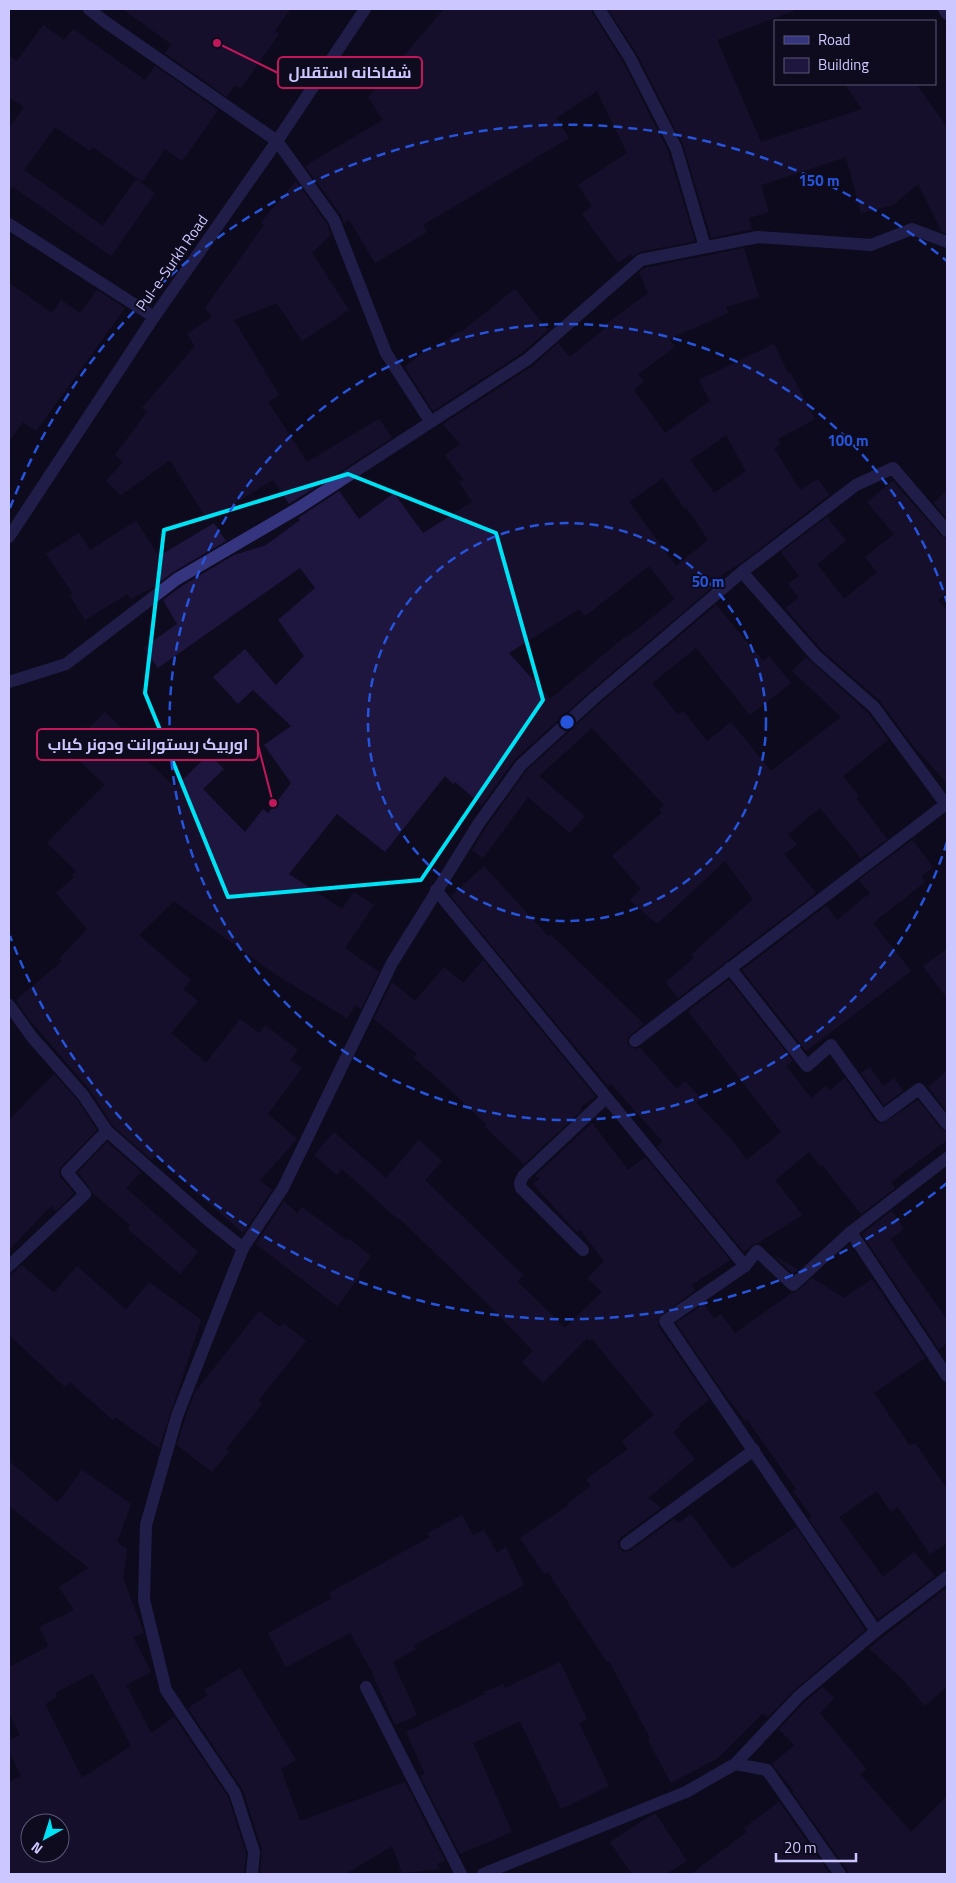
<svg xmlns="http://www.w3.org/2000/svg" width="956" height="1883" font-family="'Titillium Web',Cairo,sans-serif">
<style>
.building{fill:#1e163f;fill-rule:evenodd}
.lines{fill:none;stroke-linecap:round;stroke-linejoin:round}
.minor{stroke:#35347f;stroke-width:12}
.tertiary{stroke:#35347f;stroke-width:12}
.marked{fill:none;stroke:#00e1f3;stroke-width:4;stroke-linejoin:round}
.ring{fill:none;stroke:#2654da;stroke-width:2.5;stroke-dasharray:9 6}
.labels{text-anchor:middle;stroke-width:4;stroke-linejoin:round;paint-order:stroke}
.street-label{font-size:15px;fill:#ccc8ff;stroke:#0e0b1e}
.centre{fill:#2654da;stroke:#0e0b1e;stroke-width:2.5}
.ring-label{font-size:15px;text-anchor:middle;font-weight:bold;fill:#2654da;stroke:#0e0b1e;stroke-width:4;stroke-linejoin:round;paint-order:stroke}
.leader{fill:none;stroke:#c2185b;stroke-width:2}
.callout-dot{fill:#c2185b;stroke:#0e0b1e;stroke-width:2}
.callout{fill:#0e0b1e;stroke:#c2185b;stroke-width:2}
.callout-label{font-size:16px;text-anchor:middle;font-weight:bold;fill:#ccc8ff}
</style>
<rect width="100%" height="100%" fill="#0e0b1e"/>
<g class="building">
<polygon points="123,9 290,9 275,31 279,34 241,88 235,85 227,97 165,53 171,44"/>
<polygon points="444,9 591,9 592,13 623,62 668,151 695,241 639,252 632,257 631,254 618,263 582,214 592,206 578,185 627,153 597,91 556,118 569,138 423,225 427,232 375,263 349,219 344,223 341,215 305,166 383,120 368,97"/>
<polygon points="608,9 793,9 793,11 717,40 761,142 862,109 845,84 916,84 947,127 947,233 942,232 918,184 893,205 861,213 846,157 761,185 769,212 749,218 752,229 711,238 683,144 637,54"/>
<polygon points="43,25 64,40 73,29 145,80 155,66 218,110 182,161 165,149 142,182 93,147 90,151 55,127 24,170 103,226 136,179 155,193 111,256 12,186 9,191 9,128 24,107 9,97 9,56 17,61"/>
<polygon points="296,181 327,224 331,235 312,253 349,310 302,341 277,303 234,320 279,395 268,402 307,462 379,419 392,438 289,504 273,480 207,520 170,460 121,495 106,481 123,462 115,455 147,412 142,408 195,346 187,334 212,317 205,308 264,225 261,222"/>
<path d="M744 248 759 297 726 307 728 313 669 339 675 347 638 374 644 381 634 390 665 433 710 401 699 380 774 344 788 373 790 372 815 419 778 439 781 444 774 448 800 490 818 479 829 495 744 561 721 575 723 578 588 693 515 759 482 805 455 782 453 784 445 776 385 852 337 814 289 874 342 909 354 892 374 905 345 948 379 972 361 1009 356 1005 347 1018 275 974 174 901 139 935 191 980 183 989 198 1001 171 1033 206 1063 240 1019 259 1033 265 1025 298 1050 290 1060 302 1068 268 1114 297 1139 260 1180 272 1190 243 1233 155 1156 152 1160 113 1126 90 1090 28 1018 16 1000 62 961 59 959 87 929 56 893 74 877 72 875 76 871 47 843 105 785 68 750 105 712 133 739 129 744 175 787 209 754 224 769 203 789 245 832 263 809 268 813 291 783 264 745 291 726 253 690 238 704 213 677 245 649 276 685 304 656 278 620 315 588 300 568 158 668 143 648 177 624 163 600 182 586 234 555 266 545 300 520 298 518 339 491 359 519 394 493 423 533 472 502 459 482 463 479 445 455 460 444 443 424 533 366 558 343 570 357 608 326 606 324 648 293 639 272 645 268ZM726 435 746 471 714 493 690 460ZM663 478 685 509 687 508 708 540 676 566 629 502ZM649 566 675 599 626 638V636L550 699 509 653 579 609 585 616Z"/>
<polygon points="9,283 52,313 61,300 80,313 97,290 125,308 36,431 23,422 9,441"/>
<polygon points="515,289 548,330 523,352 433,411 405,367 431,346 434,350 459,331 460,333"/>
<polygon points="893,481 941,536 947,539 947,592 938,600 947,611 947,783 914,747 880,701 822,650 785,608 799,598 788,584 799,576 781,552 827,517 846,541 817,564 844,599 877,572 865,557 894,534 867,502"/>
<polygon points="947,490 947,519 934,503"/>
<polygon points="136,521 159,556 214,523 226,541 173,572 155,586 131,599 128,594 85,620 70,596 73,594 46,554 79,533 90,550"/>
<polygon points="716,605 763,661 769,656 791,683 750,715 696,648 652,683 678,715 683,711 707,741 731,722 771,771 841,717 792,671 806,657 868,713 888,740 843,776 859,796 856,798 887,839 861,858 820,808 788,834 797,845 784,854 816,893 678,998 666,982 694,958 691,955 753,899 725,861 657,924 630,900 641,889 612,856 662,813 659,809 664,805 592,728 539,776 585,816 570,833 528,797 483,858 472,850 486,828 527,770 598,705"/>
<polygon points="912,840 933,867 921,876 925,882 873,923 911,971 806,1051 742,970 826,906 837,920 870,893 859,880"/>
<polygon points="484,866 548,936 550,934 644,1024 628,1037 627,1042 629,1046 636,1049 640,1048 677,1089 685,1081 701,1098 696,1102 730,1138 747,1160 781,1132 688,1011 729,980 793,1061 786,1066 811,1098 826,1086 830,1091 845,1078 875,1121 882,1124 918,1100 941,1129 947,1132 947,1140 891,1182 895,1188 861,1214 823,1166 821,1167 809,1152 775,1180 802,1215 758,1243 754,1244 744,1252 657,1147 663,1142 611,1084 608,1086 451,896"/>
<polygon points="947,949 947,998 923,966"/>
<polygon points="483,960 595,1096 580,1108 582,1110 524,1164 484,1126 486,1124 447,1087 414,1058 417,1054 374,1019 392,982 415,1001 444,967 463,983"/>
<polygon points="870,1067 883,1086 894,1078 903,1091 884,1105 861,1073"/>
<polygon points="947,1071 947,1111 928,1087"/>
<polygon points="54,1074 77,1100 97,1130 59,1169 60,1177 74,1193 56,1211 51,1206 9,1250 9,1120"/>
<polygon points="592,1123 628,1170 645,1157 730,1260 691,1285 695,1290 658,1318 658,1326 709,1400 679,1424 680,1426 673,1432 695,1459 648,1498 661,1508 621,1537 618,1541 619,1548 623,1552 630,1551 674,1519 679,1523 691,1514 732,1569 796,1527 865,1630 794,1690 768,1717 763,1713 718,1758 671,1783 648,1740 650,1738 609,1661 607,1662 548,1572 544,1574 520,1538 569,1505 568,1503 591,1486 586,1479 628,1449 622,1441 654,1415 592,1339 590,1341 587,1338 543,1383 522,1362 533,1351 493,1309 400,1219 399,1220 342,1169 337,1175 314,1155 334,1132 386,1178 419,1140 442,1161 425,1180 523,1275 517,1281 565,1328 602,1292 588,1278 604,1261 580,1230 577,1232 533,1184 539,1179 535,1176"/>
<polygon points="107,1142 141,1172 126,1188 198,1252 180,1274 128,1229 130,1225 93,1193 78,1172"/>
<polygon points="284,1201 297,1213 302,1207 348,1241 349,1239 371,1256 358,1273 361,1275 337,1306 256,1244"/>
<polygon points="892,1211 904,1229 890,1239 947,1320 947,1343 939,1349 862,1234"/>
<polygon points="774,1255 798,1270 793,1274"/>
<polygon points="22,1265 54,1293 77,1266 126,1310 149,1282 201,1320 159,1448 115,1417 113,1420 70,1382 65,1387 9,1335 9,1274 14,1272"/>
<polygon points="812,1278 844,1298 872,1279 925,1358 874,1393 910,1446 915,1443 947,1489 947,1543 930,1554 898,1507 891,1512 877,1491 839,1517 883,1577 914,1552 935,1576 878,1619 809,1519 812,1517 793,1491 796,1489 747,1419 745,1421 721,1389 676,1323 704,1304 714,1319 721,1314 735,1333 792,1293 798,1291"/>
<polygon points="259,1311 280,1327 283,1323 306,1341 258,1401 262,1404 226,1449 229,1451 212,1472 177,1445 185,1419 195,1392"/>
<path d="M9 1461 57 1502 59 1499 60 1500 82 1470 131 1504 117 1542 127 1549 123 1578 144 1633 133 1637 151 1672 126 1685 151 1733 174 1717 228 1797 246 1853 244 1874H9V1783L21 1776 9 1751V1740L20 1735 9 1713V1667L49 1646 39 1627 74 1610 59 1587 89 1568 9 1506ZM93 1673 131 1746 82 1778 45 1704 57 1697 55 1693ZM30 1823H60V1853H30Z"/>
<polygon points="462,1515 473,1536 484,1530 497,1553 506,1547 524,1585 414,1645 416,1649 393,1662 417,1715 395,1725 374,1678 375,1677 350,1633 286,1667 268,1633 332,1598 329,1593 430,1537 428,1533"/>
<polygon points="945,1589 947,1592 947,1686 925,1706 904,1681 869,1648"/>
<polygon points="560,1662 587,1719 579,1723 609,1786 561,1809 520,1721 473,1743 512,1832 460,1854 420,1776 425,1774 406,1732 485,1694 484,1692 503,1684 505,1688"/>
<polygon points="240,1668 296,1760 281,1769 300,1821 405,1782 445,1861 437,1864 439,1869 402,1873 392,1846 345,1874 260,1874 262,1850 243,1790 188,1708 208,1695 204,1690"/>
<polygon points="823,1687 834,1698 820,1713 866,1769 860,1774 911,1832 947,1796 947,1874 848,1874 847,1869 792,1792 794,1791 772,1764 795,1745 779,1729 805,1702"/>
<polygon points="779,1802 830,1874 691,1874 747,1832 744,1828"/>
<polygon points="655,1813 687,1861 666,1874 632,1874 610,1842"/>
</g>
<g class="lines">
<g class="minor">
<polyline points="89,9 104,21 277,141 334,220 386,353 430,421"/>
<polyline points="599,9 630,58 676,148 705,247"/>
<polyline points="944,9 947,14"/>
<polyline points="9,224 154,317"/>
<polyline points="742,572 816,656 874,707 947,806"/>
<polyline points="9,682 66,664 177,579 300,507 528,359 641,260 758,237 871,245 912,229 947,242"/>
<polyline points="436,890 745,1266"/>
<polyline points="730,968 807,1066 831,1045 882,1116 919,1089 947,1124"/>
<polyline points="9,1005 32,1037 83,1095 107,1131 209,1221 243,1248"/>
<polyline points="635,1041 946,804"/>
<polyline points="851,1232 947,1376"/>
<polyline points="583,1250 521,1188 520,1183 523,1176 606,1098"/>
<polyline points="9,1266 85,1194 67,1172 107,1131"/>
<polyline points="626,1544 754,1450"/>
<polyline points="876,1631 665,1321 745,1266 757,1251 793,1285 851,1232 947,1158"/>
<polyline points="366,1687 461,1874"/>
<polyline points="735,1764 767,1770 840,1874"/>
<polyline points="252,1874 254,1852 235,1793 166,1690 144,1600 146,1525 177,1416 243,1248 283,1188 392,963 479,823 521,765 593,699 742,572 856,485 893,468 947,531"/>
<polyline points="483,1874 686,1792 735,1764 799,1696 876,1631 947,1577"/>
</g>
<polyline class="tertiary" points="9,537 154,317 277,141 365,9"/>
</g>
<path d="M0 0H956V1883H0ZM348 474 496 533 543 700 421 880 228 897 145 693 164 530Z" fill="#0e0b1e" fill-opacity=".55" fill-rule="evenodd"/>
<path class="marked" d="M348 474 496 533 543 700 421 880 228 897 145 693 164 530Z"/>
<g class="ring">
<circle cx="567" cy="722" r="199"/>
<path d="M947 842A398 398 0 1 1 947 602"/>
<path d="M947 1183A597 597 0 0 1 10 936M10 508A597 597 0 0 1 947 261"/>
</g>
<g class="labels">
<g class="street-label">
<text transform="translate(172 263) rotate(-55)" y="5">Pul-e-Surkh Road</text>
</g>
</g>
<circle cx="567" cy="722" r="8" class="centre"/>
<g class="ring-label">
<text x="819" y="186">150 m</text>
<text x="848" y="446">100 m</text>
<text x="708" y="587">50 m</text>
</g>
<path class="leader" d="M217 43L278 73M273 803L258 745"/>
<g class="callout-dot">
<circle cx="217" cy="43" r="5"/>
<circle cx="273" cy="803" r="5"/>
</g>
<g class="callout">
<rect x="278" y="57" width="144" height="31" rx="5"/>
<rect x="37" y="729" width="221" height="31" rx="5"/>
</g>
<g class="callout-label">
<text x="350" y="78">شفاخانه استقلال</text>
<text x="148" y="750">اوربیک ریستورانت ودونر کباب</text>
</g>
<rect width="956" height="1883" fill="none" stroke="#ccc8ff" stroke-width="20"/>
<rect x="774" y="20" width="162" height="65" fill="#0e0b1e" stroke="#5a5778"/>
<rect x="784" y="36" width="25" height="8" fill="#35347f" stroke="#5a5778"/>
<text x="818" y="45" font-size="15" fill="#ccc8ff">Road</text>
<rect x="784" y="58" width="25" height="15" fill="#1e163f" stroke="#5a5778"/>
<text x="818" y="70" font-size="15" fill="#ccc8ff">Building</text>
<g transform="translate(45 1838) rotate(219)"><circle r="24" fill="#0e0b1e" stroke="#5a5778"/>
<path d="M0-4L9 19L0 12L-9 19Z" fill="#00e1f3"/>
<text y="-8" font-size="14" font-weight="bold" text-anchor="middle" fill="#ccc8ff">N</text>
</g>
<path d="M776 1853v8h80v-8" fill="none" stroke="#ccc8ff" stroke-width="2.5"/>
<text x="784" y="1853" font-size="15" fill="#ccc8ff" stroke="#0e0b1e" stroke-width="4" paint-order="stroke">20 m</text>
</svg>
